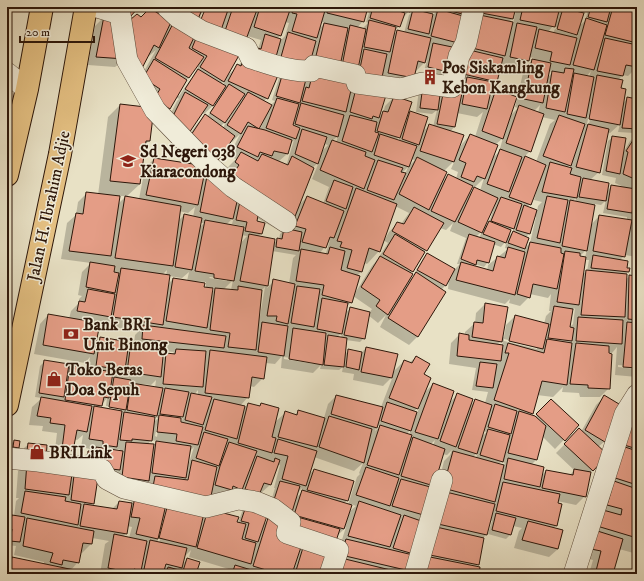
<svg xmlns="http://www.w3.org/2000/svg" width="644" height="581" font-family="'IM FELL DW Pica',serif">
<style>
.shadow{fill:#0003;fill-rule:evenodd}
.building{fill:#e49d86;stroke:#2d170a}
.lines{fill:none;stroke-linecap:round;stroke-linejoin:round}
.street-casing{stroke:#5c4a39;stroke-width:22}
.primary-casing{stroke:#2d170a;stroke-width:24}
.street{stroke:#f0ecd9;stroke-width:21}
.primary{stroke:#e4c082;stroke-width:22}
.labels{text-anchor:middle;stroke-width:3;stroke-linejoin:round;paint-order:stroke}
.poi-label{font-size:17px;font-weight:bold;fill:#2d170a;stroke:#f0ecd9;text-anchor:start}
.street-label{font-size:17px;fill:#2d170a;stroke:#f0ecd9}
</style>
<rect width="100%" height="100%" fill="#e8e1c5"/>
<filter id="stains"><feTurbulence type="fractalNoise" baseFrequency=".005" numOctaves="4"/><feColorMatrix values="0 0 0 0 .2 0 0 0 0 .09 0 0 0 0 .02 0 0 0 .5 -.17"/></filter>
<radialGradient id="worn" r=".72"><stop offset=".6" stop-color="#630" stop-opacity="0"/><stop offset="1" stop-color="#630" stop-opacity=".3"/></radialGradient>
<g class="shadow">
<path d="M138 7 120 26 141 18 168 27 175 20 180 7H204L194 33 196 34 207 7H411L409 11 402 19 399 26 395 31 392 36 397 31 404 33 409 15 414 10 431 17 436 12H435L437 7H515L512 19 509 22 513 23 517 7H559L555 21 557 22 559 13 562 10H561L562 7H586L582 14 578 27 585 21 589 7H610L609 10 613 7H623L637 10V67L628 76 623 75 618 80 622 104 628 98 637 100V130L634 133 618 132 620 124 610 133 607 132 599 172 590 180 607 191 612 186 626 188 615 183 616 178 602 175 608 141 613 137 623 153 630 141 637 134V192L635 191 633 201 637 197V257L625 255 620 260 626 269H628V272L626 275 625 280 630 276 637 277V367L618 365V367L637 369V377L615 375 617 347 612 353 605 352 609 388 600 397H580L579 393 562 392 563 387 553 397 537 395 532 413 529 415 535 417 542 409 577 426 555 449 542 436 536 460 531 465 542 475 546 471 570 475 574 470 556 453 579 430 581 432 596 405 604 397 622 407 604 442 598 447 606 455 637 411V554L619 549 612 574H589L593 560 578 556 606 456 590 473 585 496 576 505 557 501 556 526 554 528 558 549 549 557 514 548 519 531 522 528 513 526 510 535 506 539 488 534 492 521 490 520 486 535 484 537 478 565 475 567 479 568 478 574H331L346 527 337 536 325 574H227L232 570 189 557 191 550 186 555H184L182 565 187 559 195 574H100L105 544 109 541 92 538 91 544 82 553 80 552 78 562 71 570 77 574H7V563L13 558 44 564V562L14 555 16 546 7 545 8 520 12 516H14L16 501 19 498H16L18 471 27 463 23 462 24 448 29 444 45 460 84 470V456L89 452H93L95 450 81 447 83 435 77 440 74 439 72 450 63 459 54 458 57 433 42 431 43 426 29 425 32 407 42 398 35 397 40 366 44 362 67 370 71 366 88 369 90 357 85 363 34 354 40 324 48 315 69 319 71 311 79 303V299L82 296 78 295 82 272 91 263 61 259 67 223 76 215 78 202 87 193 98 195 108 117 120 105 146 108 135 87 156 50 149 56 148 55 120 63 115 67 88 65 95 26 104 17ZM367 9 370 10 366 22 368 23 362 29 357 28 363 21ZM285 22 289 23 285 36 281 40 277 39 281 35ZM321 22 325 23 318 30ZM556 25 555 27 575 33V35L555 29 553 33 548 32 553 26ZM247 36 261 40 258 49 245 59 228 75ZM529 57 534 58 524 69 515 107 518 108 510 116 496 91 489 98 491 86 496 81 500 65 520 69 528 61ZM427 60 424 71 428 72 423 76 419 90 416 112 432 114 437 110 433 127 429 126 422 132 410 112 406 117 394 97 385 106 383 113 379 117 357 86 349 94 354 82 413 77 416 71ZM196 66 198 67 193 76 179 96 177 95ZM548 71 553 72 547 78ZM591 71 589 77H586ZM434 74 446 76 432 83ZM278 75H280L272 100 275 101 271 105 264 101 267 98ZM225 79V80L223 85 221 84ZM595 85H597L589 124H587ZM176 97 179 99 177 101 165 125 202 113 204 114 217 102 207 117 206 115 197 124 181 147 230 141 232 142 240 134 229 156 236 159 229 166 223 175 208 172 202 178 154 159 145 168 139 199 126 197 140 184 144 145 149 141 152 112 161 117 169 108ZM540 105 538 113 534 111ZM483 112 475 137 470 135 462 144 459 149 458 148 450 132 454 127 457 113 477 117ZM542 117 555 120 550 124 536 162 524 157 530 151ZM227 120 223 128 221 126ZM262 122H263L260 130 258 128ZM338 136 336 143 332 141ZM400 136 399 141 396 140ZM503 138 499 152 491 159 495 145ZM294 140 287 163 285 165 278 162 287 154 290 144ZM324 144 328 145 321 152ZM411 159 415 160 408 167ZM455 160 451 169 458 172 456 179 448 175 442 181 444 171ZM319 162 312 179 329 187 323 204 307 197 299 205 312 168ZM571 163 570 169 567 168ZM408 167 405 174 402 173ZM484 178 480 191 474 188ZM472 186 475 187 469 194ZM536 189H537L534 200 542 202 538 206 537 211 527 207 530 204ZM119 196H126L117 205ZM576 198 575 202H572ZM606 200 603 213 627 217V220L599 216 591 225 595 204 601 205ZM494 205H495L489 222 483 228ZM395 206 409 213 401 224 398 223 389 232 385 239 384 238ZM195 207 193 217 184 215 178 221 179 211 188 213ZM534 216 536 217 530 243 523 250 528 238 526 237 529 234ZM234 217 232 224 243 226V228L226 225ZM257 218 282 232 280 234 279 239 274 243 258 237 261 234 256 222ZM200 223H204L199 228ZM453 223 450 231 466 238 457 264H460L454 270 427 254 423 259 414 274 415 275 408 281 410 274 440 228 446 230ZM514 227 513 232 507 237 509 232ZM483 230 479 238 476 237ZM241 235 247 236 240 244ZM330 240 326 253 324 254 320 253ZM383 240 388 243 377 260 372 266 355 293 357 276 361 272 364 263 367 264 379 251ZM507 240 505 248 508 249 488 265 487 271 473 267 475 264 484 267 488 262 493 244 501 247ZM587 249 585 258 579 257ZM272 251 296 255 293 258 289 284 274 281 267 288ZM585 260H589L587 271 583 274ZM167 270 166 276 162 275ZM189 272 187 281 173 279 167 285 169 276 182 278ZM210 277 227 279V281L209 278ZM449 278 448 289 505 304 510 299 509 303 520 306 529 297 530 294 548 298 551 294 549 311H551L546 316 544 324 515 316 506 325 504 337 502 336 485 304 476 313 475 323 465 332V335L460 334 451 343 449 364 476 368 472 390 488 392 485 403 476 400 469 407 457 395 450 402 433 384 423 394V375L416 357 409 363 404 361 393 372 366 348 361 353 349 350 344 355 346 340 360 342 364 338 368 315 378 323 386 315 380 327 409 345 418 336 441 290 445 286ZM233 280 231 290 224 289ZM194 281 206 282V288L193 282ZM265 287 260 316H259L261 291ZM212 288H216L211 293ZM353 296 372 309 369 313 350 309 345 313 346 307 351 302ZM575 308 573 324 569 328 572 311ZM106 321 105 326 139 331 135 335 134 344 131 343 127 348 101 339 95 344 98 325 102 326ZM342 333 341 338 337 337ZM503 339 502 346 497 345ZM504 339 537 347V349L504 341ZM162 351 174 352 171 355H167L161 360ZM282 356 281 368 313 373 321 365 320 369 339 370 343 367 342 372 354 374 353 380 383 386 393 376 381 407 336 396 328 404 324 418 299 411 295 415 285 413 274 423 262 404 259 407 248 404 245 407 240 406 248 397 250 386 254 387 263 378 266 363 275 364ZM284 357 315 362V364L284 359ZM156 380 155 388 142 385V384L151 385ZM198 390V395H194ZM107 398 106 406 120 408V410L99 408ZM420 406 417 413 413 412ZM183 415 181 427 180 419ZM154 417 158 418 154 422ZM157 425H159L157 437 155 436ZM377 425 380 426 375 431ZM411 429 409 436 406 435ZM483 431 487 432 481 437ZM151 440 157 441 153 445H147ZM435 440 433 446 431 445 432 443ZM194 447 188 466 189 452ZM115 449H120L118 451H113ZM452 450 450 455 444 461 435 497 433 485 442 454 447 455ZM478 452 476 458 473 457ZM314 457 354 471 363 463 359 473 360 474 357 477 348 505 344 504 347 500 314 470 308 475ZM501 462 505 463 502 466 498 464ZM277 464 280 465 274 488H275L268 511V520L263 525 243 509 238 523 208 505 261 493 270 485ZM98 472 139 489 147 482H150L130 503 119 502 111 510 90 506 94 503ZM302 488 301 493 296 498 297 493ZM351 504 356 506 349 512ZM166 510H168L159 543H157ZM127 526 132 527 129 538 122 537 126 534Z"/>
<polygon points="14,441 19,442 18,448 14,452 9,451 10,445"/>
</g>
<g class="building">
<polygon points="7,7 11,7 7,52"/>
<polygon points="117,7 139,7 130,17"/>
<polygon points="184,7 203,7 196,24 182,10"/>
<polygon points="206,7 229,7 219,36 197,29"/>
<polygon points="233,7 258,7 244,45 223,37"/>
<polygon points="260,7 291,7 281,36 254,27"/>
<polygon points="294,7 326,7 317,38 292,31 297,14 292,13"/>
<polygon points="328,7 368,7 364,22 327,13"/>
<polygon points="373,7 386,7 405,13 400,27 370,18"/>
<polygon points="396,7 412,7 410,12"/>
<polygon points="439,7 472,7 470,16 439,8"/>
<polygon points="477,7 516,7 513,19 476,12"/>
<polygon points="523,7 560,7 555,27 520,20"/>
<polygon points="569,7 587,7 585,12"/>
<polygon points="591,7 611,7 607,22 588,17"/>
<polygon points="613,7 627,7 637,9 637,43 605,35"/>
<polygon points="150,8 171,22 159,48 154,45 139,74 124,25 137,14 141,17"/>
<polygon points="563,8 584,13 577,35 557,29"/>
<polygon points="413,9 433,14 429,34 408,29"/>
<polygon points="438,9 470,18 462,44 431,36"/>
<polygon points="475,14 513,22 505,56 468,47"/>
<polygon points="104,16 120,17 125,59 96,57"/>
<polygon points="176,18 198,29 189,48 204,57 189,78 155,58"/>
<polygon points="586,18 607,25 594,70 573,65"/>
<polygon points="369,20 396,27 390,52 364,47"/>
<polygon points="324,23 348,28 339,71 314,64"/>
<polygon points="517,23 537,27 529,61 510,57"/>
<polygon points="350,25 366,29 357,74 341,71"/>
<polygon points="539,29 577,38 570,65 550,61 552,52 535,48"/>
<polygon points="397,30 431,38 425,63 418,61 414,78 388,73"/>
<polygon points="199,31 242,50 224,82 200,67 207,56 192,48"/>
<polygon points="288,32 316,41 308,70 279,64"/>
<polygon points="265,34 281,39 274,64 254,47 261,49"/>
<polygon points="605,38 637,45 637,67 626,65 623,76 597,71"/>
<polygon points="433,43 457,48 452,73 428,67"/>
<polygon points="364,49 387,54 381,82 358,78"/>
<polygon points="465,49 503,58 497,82 459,73"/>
<polygon points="244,58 279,73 268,99 228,81 237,64 241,66"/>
<polygon points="154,59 187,80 170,109 154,99 160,89 143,78"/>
<polygon points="532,59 551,63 543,103 524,99"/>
<polygon points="314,68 354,77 346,112 302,101 306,87 309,88"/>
<polygon points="565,68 574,69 565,112 546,108 552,71 564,73"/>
<polygon points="198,69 226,86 213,106 185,89"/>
<polygon points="284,69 307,75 300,103 276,96"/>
<polygon points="574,73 594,77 586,118 567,114"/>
<polygon points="597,75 623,80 621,88 626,89 620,125 589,119"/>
<polygon points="467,77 493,82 487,109 462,104"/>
<polygon points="229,84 245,94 225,123 210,113"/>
<polygon points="357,85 387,92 379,118 373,116 372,119 350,112"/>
<polygon points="423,85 441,87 438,110 420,108"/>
<polygon points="444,89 462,93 455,127 437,124"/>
<polygon points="496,89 517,97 503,139 482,131"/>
<polygon points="185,92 208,105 189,133 177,126 180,121 173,116"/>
<polygon points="248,92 272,105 259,129 248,122 241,134 227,125"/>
<polygon points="394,96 412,102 400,138 377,131 383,111 388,112"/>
<polygon points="627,97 637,99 637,129 622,128"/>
<polygon points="277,98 299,104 293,125 300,128 296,139 266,128"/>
<polygon points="301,103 344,115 338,137 295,124"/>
<polygon points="120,104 154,108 150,141 146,141 140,184 110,181"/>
<polygon points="519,105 544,114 531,152 506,143"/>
<polygon points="410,111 428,117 419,145 402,139"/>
<polygon points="205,114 235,136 218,160 189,138"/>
<polygon points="350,115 377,122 375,132 379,133 372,152 342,141"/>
<polygon points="559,115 585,124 571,166 543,156"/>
<polygon points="429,124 464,135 454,162 420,151"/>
<polygon points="588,124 609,129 600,173 576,167"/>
<polygon points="248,126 265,130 292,140 288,154 274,151 272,156 260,152 258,157 237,147"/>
<polygon points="302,129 327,137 318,164 295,154"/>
<polygon points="380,134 417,146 409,167 374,155"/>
<polygon points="470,134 498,145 485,179 477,176 474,182 461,177 466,163 459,160"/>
<polygon points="637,134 637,180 623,174 628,152 626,151"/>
<polygon points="612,136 626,138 620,174 606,171"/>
<polygon points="332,140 366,152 365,156 375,160 364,189 320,170"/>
<polygon points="500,149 522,157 509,192 487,184"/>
<polygon points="241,152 258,161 262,154 288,165 292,156 314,168 294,219 230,178 239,165 235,162"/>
<polygon points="525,156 546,165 531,205 509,197"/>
<polygon points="417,157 447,172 429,210 399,194"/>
<polygon points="154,158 206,166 198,205 146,195"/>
<polygon points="378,160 403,168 401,172 406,173 394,200 367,190"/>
<polygon points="550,162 572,168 570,174 581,177 577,198 542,192"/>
<polygon points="208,171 239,193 233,219 200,212"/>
<polygon points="448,174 473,186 455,222 431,211"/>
<polygon points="583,178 609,183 606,201 579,197"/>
<polygon points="334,180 353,187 346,209 326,201"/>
<polygon points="611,185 636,189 632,213 607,209"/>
<polygon points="474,187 498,198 482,233 458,222"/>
<polygon points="356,188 397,204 380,252 369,248 362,272 347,268 352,250 340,247 342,242 337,241"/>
<polygon points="86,192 120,196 111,256 69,251 76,213 83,214"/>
<polygon points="125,196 181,206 173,266 115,258"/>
<polygon points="307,196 344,211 334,238 330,237 326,248 302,242 306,229 295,226"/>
<polygon points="547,196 568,200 560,243 537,238"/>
<polygon points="501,197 522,204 514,229 491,221"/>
<polygon points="570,200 595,205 587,251 562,246"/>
<polygon points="240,201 260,205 257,221 265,223 262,234 245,231 247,222 236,220"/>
<polygon points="524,205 537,210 530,234 516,230"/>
<polygon points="414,207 444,223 427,251 392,231 397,222 404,224"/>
<polygon points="184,214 202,218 192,270 175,267"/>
<polygon points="599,215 632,220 625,257 593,251"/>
<polygon points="637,218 637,242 633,242"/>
<polygon points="205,220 244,227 234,281 214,278 214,274 195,271"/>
<polygon points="489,221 511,230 506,243 483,234"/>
<polygon points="284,228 302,232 299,251 276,247 277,238 282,239"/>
<polygon points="513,231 529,238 525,249 508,243"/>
<polygon points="249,234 275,239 268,286 240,281"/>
<polygon points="395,234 425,252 413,272 383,254"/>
<polygon points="469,234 495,242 489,263 477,260 476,265 461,259"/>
<polygon points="530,242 561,248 561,253 564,254 557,289 533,284 530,298 517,294"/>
<polygon points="330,247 345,251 341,270 360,276 352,303 322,295 324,285 296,281 301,249 328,254"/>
<polygon points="508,247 525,252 515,295 456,280 461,262 493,271 497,256 505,258"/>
<polygon points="565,251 580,253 580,256 586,257 579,305 557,302"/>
<polygon points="427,253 455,269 446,286 417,270"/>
<polygon points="593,255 628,261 627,268 630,268 629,272 591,268"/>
<polygon points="380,256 413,274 388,315 376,306 380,300 361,287"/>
<polygon points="90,262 115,266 114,272 119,273 115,293 86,287"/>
<polygon points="121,268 170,275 163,325 113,317"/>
<polygon points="586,270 627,274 625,317 581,315"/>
<polygon points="416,272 446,292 418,337 388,318"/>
<polygon points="629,275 637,276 637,320 628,319"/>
<polygon points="173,278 205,283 204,287 213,288 207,328 166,321"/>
<polygon points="273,279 295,284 288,324 276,321 277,316 267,316"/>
<polygon points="238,286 262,290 256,350 228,347 230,333 210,330 215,288 238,290"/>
<polygon points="297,286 320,289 314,327 291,323"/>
<polygon points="88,289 115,294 111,317 77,311 79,301 85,302"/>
<polygon points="322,298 348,303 342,334 317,329"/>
<polygon points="485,303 508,307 502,342 472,337 474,322 483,323"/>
<polygon points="554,306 573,309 570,327 574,328 572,341 548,338"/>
<polygon points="350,307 370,312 365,339 344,335"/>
<polygon points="48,314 100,323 94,354 43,345"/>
<polygon points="515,315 549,324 543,349 509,341"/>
<polygon points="578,317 623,320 622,344 576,341"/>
<polygon points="262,322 288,326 284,356 258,352"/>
<polygon points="627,322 637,323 637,368 623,367"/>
<polygon points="143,325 226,336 224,348 142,339"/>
<polygon points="293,328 326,333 323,365 289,359"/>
<polygon points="459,333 469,335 469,340 503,345 501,361 457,356"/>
<polygon points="328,335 347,338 344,367 324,365"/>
<polygon points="100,337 129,342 125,370 96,366"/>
<polygon points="547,339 572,343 567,385 542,381 533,414 494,400 509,353 505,353 508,343 544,353"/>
<polygon points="131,342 164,347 161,377 127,372"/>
<polygon points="576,343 609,346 609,353 612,354 610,389 588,388 588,385 570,384"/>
<polygon points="366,347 398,354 392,378 361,372"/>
<polygon points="176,349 206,351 203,387 163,384 166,353 175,354"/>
<polygon points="348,349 362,352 359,370 346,367"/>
<polygon points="210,350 267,357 264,379 252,377 249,398 205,393"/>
<polygon points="416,356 430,364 424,374 431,378 418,409 389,398 404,360 412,363"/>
<polygon points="44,360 69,364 64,397 39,393"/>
<polygon points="480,362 497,364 493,388 476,386"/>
<polygon points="70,365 113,372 109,398 104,397 102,406 65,400"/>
<polygon points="114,377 131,380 126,410 109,407"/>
<polygon points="131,383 163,388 157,416 127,410"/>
<polygon points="433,383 454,391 438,439 415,432"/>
<polygon points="165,388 189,392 183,417 160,414"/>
<polygon points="191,393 212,397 203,425 185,420"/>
<polygon points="457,393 473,399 456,447 440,441"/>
<polygon points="336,395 383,407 377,428 331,414"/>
<polygon points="604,395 624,407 605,442 585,430"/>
<polygon points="41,397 92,406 87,432 77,430 73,451 62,449 65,425 50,423 51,418 37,416"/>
<polygon points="214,399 245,406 237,439 205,430"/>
<polygon points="475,399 492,405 477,454 458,448"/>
<polygon points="551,399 579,425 565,441 536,414"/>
<polygon points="387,402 417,412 411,431 381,421"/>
<polygon points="248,403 260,406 261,403 279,408 272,437 276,438 272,453 238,443"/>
<polygon points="495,404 517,411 511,434 488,427"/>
<polygon points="94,406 122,411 117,447 103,445 103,441 89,439"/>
<polygon points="298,410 325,418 317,447 278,437 285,411 297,415"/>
<polygon points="519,411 535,416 546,426 537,460 508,453"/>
<polygon points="124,412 155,417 152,441 132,439 132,441 120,440"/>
<polygon points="159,415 181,418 181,422 203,427 198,445 176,441 177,434 157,432"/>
<polygon points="329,416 372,429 364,463 319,447"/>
<polygon points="637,418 637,449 618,443 624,423 634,426"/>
<polygon points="380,425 412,435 399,475 367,465"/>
<polygon points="579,428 608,455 593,471 564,444"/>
<polygon points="488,429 510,435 503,462 480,455"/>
<polygon points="204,432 228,439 219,466 196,458"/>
<polygon points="413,437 445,449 434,486 401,476"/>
<polygon points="278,439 317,451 306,486 282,479 288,456 274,453"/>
<polygon points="14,440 20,441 19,448 13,447"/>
<polygon points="156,441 191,446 186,478 152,473"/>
<polygon points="126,442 154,444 149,481 122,477"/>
<polygon points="229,442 257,451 242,490 233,486 232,490 215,485 220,466"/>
<polygon points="28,443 47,445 46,460 26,458"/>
<polygon points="619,445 637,451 637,485 609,476"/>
<polygon points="96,447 123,451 120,470 87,466 88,451 96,451"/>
<polygon points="453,451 504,465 495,502 443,488"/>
<polygon points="257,456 274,462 275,458 280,460 271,485 264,483 259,495 245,489"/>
<polygon points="508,458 544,467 540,487 504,479"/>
<polygon points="192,460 217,467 209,506 152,492 155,476 188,480"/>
<polygon points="27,462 73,467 69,495 25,489"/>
<polygon points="75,467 99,471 94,504 71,500"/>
<polygon points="366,467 399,478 390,506 356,495"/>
<polygon points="314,469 354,481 348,501 307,490"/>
<polygon points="574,469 591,472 586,497 542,488 546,470 573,475"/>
<polygon points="401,479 434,488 427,516 392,506"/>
<polygon points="280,481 300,486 292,512 272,506"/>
<polygon points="614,481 637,489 637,538 597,526 603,510 621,515 622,509 607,505"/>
<polygon points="503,482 560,494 558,503 562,504 557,526 496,511"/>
<polygon points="302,490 352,505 344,529 294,515"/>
<polygon points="25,491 66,497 65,501 81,504 78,525 21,513"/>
<polygon points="446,492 495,504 487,535 438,524"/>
<polygon points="135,497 167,500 158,539 136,534 140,518 131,517"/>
<polygon points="169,500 205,509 196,547 159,538"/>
<polygon points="119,501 132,503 127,534 80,526 84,504 117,509"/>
<polygon points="359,501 401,515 390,547 348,536"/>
<polygon points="247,503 269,510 258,542 245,538 249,523 241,521"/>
<polygon points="208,509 239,517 237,522 246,524 242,539 256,543 251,564 197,548"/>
<polygon points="496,513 516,518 511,535 492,530"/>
<polygon points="12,515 25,517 20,542 10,541 12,529 9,529"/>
<polygon points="404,515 427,523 417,555 393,548"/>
<polygon points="294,516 340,529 334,547 289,532"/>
<polygon points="27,518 94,531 92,544 83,543 79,563 63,560 62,565 50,562 53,553 23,546"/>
<polygon points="268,518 287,525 303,541 292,574 279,574 253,566"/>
<polygon points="528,521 563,530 558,549 522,540"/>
<polygon points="432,526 484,538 479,565 425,554"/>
<polygon points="591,529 623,539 613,574 596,571 601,551 586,548"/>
<polygon points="114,534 147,541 141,571 134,569 133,573 108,568"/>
<polygon points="346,539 413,555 410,571 341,555"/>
<polygon points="150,540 187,548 182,568 166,564 163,574 143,574"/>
<polygon points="305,541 333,549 326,574 295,574"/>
<polygon points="425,556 480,567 479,574 422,573"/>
<polygon points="12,557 79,571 78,574 9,574"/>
<polygon points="187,558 200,562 196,574 166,574 168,567 183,571"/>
<polygon points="341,558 407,574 337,574"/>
<polygon points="235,565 258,572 258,574 232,574"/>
<polygon points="83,571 97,574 82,574"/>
</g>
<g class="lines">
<g class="street-casing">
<g id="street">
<polyline points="97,7 120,14 127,60 155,110 209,166 233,187 286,222"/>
<path d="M167 7 178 17 201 31 246 48 251 58C270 64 290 72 311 71L314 66 355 75 357 83 401 89 422 83 452 87 459 56 466 43 474 7"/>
<polyline points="7,73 27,89"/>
<polyline points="7,458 38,461 102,470 107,479 124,488 206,507 238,499 256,502 273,509 290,522 287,533 338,550 330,574"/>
<polyline points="415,574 442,480"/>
<polyline points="574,574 625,414 637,395"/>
</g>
</g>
<g class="primary-casing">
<g id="primary">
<polyline points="7,175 27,89 42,7"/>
<polyline points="7,405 60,154 86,7"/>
</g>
</g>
<use href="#street" class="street"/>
<use href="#primary" class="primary"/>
</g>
<defs>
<g id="building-bare" transform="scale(1.2)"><path d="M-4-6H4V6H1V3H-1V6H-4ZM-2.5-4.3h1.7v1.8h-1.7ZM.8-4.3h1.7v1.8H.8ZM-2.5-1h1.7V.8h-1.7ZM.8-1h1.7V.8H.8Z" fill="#8f2418" stroke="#f0ecd9" stroke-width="2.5" paint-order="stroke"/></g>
<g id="school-bare" transform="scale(1.2)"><path d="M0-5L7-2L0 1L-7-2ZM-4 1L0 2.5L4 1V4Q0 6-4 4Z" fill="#8f2418" stroke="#f0ecd9" stroke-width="2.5" paint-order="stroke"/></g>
<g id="bank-bare" transform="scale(1.2)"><path d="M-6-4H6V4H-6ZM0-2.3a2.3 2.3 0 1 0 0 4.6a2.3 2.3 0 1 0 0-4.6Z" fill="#8f2418" stroke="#f0ecd9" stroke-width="2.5" paint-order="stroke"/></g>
<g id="shop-bare" transform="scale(1.2)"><path d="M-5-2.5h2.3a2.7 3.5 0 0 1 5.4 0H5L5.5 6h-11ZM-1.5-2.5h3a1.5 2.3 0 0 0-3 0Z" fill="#8f2418" stroke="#f0ecd9" stroke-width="2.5" paint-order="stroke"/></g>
</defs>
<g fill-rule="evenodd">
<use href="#building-bare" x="430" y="77"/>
<use href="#school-bare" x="128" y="161"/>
<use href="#bank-bare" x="71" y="334"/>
<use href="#shop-bare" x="54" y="379"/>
<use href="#shop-bare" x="37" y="452"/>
</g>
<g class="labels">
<g class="poi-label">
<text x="442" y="73">Pos Siskamling<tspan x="442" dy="20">Kebon Kangkung</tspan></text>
<text x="140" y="157">Sd Negeri 038<tspan x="140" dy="20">Kiaracondong</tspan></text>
<text x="83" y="330">Bank BRI<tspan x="83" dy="20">Unit Binong</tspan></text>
<text x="66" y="375">Toko Beras<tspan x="66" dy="20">Doa Sepuh</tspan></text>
<text x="49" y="458">BRILink</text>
</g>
<g class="street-label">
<text transform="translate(48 206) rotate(-78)" y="6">Jalan H. Ibrahim Adjie</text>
</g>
</g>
<rect width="644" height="581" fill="none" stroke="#e8e1c5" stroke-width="24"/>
<rect x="8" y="8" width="628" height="565" fill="none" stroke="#2d170a" stroke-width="2"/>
<rect x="12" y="12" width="620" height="557" fill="none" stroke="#2d170a"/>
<path d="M20 36v6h74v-6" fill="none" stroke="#2d170a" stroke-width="2"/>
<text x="26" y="36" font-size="12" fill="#2d170a" stroke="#f0ecd9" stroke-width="3" paint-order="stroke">20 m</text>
<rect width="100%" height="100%" filter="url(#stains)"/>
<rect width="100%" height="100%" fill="url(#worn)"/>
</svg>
